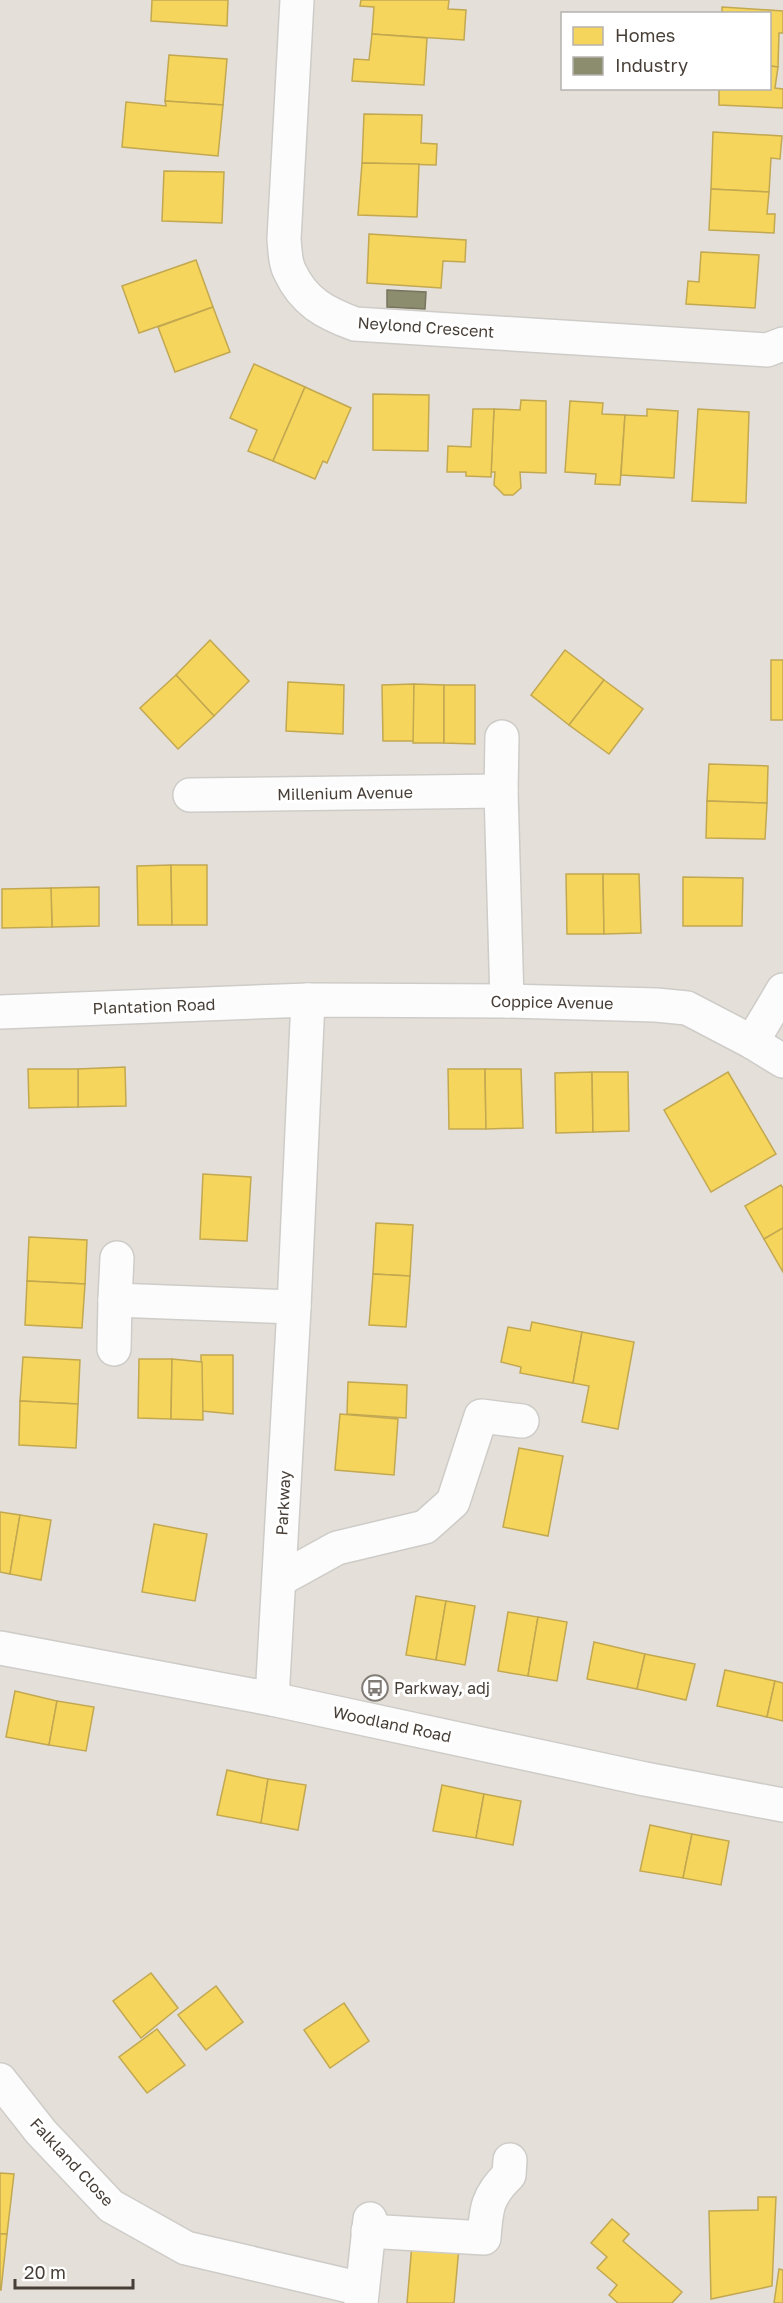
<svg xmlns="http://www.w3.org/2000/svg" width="783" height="2303" font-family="'Golos Text',sans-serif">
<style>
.residential{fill:#e4dfd8;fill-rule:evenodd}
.homes{fill:#f6d55c;stroke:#c2a851;stroke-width:1.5}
.industry{fill:#8c8c6e;stroke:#77755e;stroke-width:1.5}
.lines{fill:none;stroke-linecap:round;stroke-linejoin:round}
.minor-casing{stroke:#ceccc8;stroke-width:36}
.minor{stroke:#fdfcfc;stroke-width:33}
.labels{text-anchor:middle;stroke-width:6;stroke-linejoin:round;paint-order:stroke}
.street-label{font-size:16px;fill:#473f37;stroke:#fff}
.poi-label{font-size:16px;fill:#473f37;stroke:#fff;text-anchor:start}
</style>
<rect width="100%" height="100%" fill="#f0eeeb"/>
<path class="residential" d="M0 0H783V2303H0ZM562 14H770V88H562Z"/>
<g class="homes">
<polygon points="152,0 228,0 227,26 151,21"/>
<polygon points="361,0 449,0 448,9 466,10 464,40 372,34 374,7 360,6"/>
<polygon points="722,7 783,11 783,33 779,33 778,67 770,66 770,14 722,14"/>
<polygon points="372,34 427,38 424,85 352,81 354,59 369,60"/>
<polygon points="169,55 227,59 223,105 165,101"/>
<polygon points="770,66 778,67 775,88 783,89 783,108 719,105 719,88 770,88"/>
<polygon points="165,101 223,105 218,156 122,147 126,102 166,106"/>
<polygon points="364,114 422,115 421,143 437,144 436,165 362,163"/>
<polygon points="713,132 782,136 780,159 771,158 769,192 711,189"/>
<polygon points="362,163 419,164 417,217 358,215"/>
<polygon points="164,171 224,172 222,223 162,221"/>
<polygon points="711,189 769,192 767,214 775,214 774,233 709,230"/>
<polygon points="369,234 466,240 465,262 443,261 441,288 367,283"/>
<polygon points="701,252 759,255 755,308 686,304 688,281 699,282"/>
<polygon points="196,260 213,307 139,333 122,286"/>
<polygon points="213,307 230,352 175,372 158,327"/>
<polygon points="254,364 305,387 273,461 248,451 257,430 230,418"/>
<polygon points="305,387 351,408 327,463 323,461 315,479 273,461"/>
<polygon points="373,394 429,395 428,451 373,450"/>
<polygon points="521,400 546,401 546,473 520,472 521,488 513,495 504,495 494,485 495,472 491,472 494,409 520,410"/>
<polygon points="570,401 603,403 602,414 625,415 620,485 595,484 596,474 565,472"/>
<polygon points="473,409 494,409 491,477 466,476 466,472 447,472 448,446 471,447"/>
<polygon points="647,409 678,411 674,478 621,475 625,415 647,416"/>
<polygon points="698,409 749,412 746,503 692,501"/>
<polygon points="210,640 249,681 214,716 176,675"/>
<polygon points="565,650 604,680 569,725 531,695"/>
<rect x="771" y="660" width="12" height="60"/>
<polygon points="176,675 214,716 178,749 140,708"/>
<polygon points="604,680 643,709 609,754 569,725"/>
<polygon points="288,682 344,685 343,734 286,731"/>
<polygon points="414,684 414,741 383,741 382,685"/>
<polygon points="414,684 444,685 444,743 413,743"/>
<polygon points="444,685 475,685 475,744 444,743"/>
<polygon points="709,764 768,766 767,803 707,801"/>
<polygon points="707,801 767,803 765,839 706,838"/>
<polygon points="171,865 172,925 138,925 137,866"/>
<polygon points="171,865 207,865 207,925 172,925"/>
<polygon points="566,874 603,874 604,934 567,934"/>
<polygon points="603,874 639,874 641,933 604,934"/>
<polygon points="683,877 743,878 742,926 683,926"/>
<polygon points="99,887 99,926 52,927 51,888"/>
<polygon points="51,888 52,927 2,928 2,889"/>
<polygon points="125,1067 126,1106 78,1107 78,1069"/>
<polygon points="28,1069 78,1069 78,1107 29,1108"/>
<polygon points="448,1069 485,1069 486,1129 449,1129"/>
<polygon points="485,1069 521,1069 523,1128 486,1129"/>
<polygon points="592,1072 593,1132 556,1133 555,1073"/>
<polygon points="592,1072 628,1072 629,1131 593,1132"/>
<polygon points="728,1072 776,1154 711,1192 664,1110"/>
<polygon points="203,1174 251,1177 247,1241 200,1239"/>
<polygon points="781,1185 783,1188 783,1228 764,1239 745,1206"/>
<polygon points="376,1223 413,1225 410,1276 373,1274"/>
<polygon points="783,1228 783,1272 764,1239"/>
<polygon points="29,1237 87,1240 85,1284 27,1281"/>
<polygon points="373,1274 410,1276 406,1327 369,1325"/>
<polygon points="27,1281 85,1284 82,1328 25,1325"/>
<polygon points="532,1322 582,1332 573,1383 520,1373 521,1367 501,1362 508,1327 530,1331"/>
<polygon points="582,1332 634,1342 618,1429 582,1422 589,1386 573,1383"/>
<polygon points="201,1355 233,1355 233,1414 202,1411"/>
<polygon points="23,1357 80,1360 78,1404 20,1401"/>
<polygon points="139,1359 172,1359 171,1419 138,1418"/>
<polygon points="172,1359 202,1362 203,1420 171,1419"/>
<polygon points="348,1382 407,1385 406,1418 347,1414"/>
<polygon points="20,1401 78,1404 76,1448 19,1445"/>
<polygon points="340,1414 398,1419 394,1475 335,1470"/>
<polygon points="519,1448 563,1456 548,1536 503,1527"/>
<polygon points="0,1512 20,1515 10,1574 0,1572"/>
<polygon points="20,1515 51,1520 41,1580 10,1574"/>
<polygon points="154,1524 207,1534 195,1601 142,1592"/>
<polygon points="416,1596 446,1601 436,1660 406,1655"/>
<polygon points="446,1601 475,1606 465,1665 436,1660"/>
<polygon points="508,1612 538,1617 528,1676 498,1671"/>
<polygon points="538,1617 567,1622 557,1681 528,1676"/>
<polygon points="594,1642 645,1654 637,1689 587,1679"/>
<polygon points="645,1654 695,1664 686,1700 637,1689"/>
<polygon points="725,1670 775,1681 767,1717 717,1706"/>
<polygon points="775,1681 783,1683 783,1721 767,1717"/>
<polygon points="15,1691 57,1701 49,1745 6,1737"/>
<polygon points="57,1701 94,1707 86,1751 49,1745"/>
<polygon points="227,1770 268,1779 261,1823 217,1815"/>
<polygon points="268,1779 306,1785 298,1830 261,1823"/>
<polygon points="442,1785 484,1794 476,1838 433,1831"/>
<polygon points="484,1794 521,1801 513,1845 476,1838"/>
<polygon points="650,1825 692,1834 683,1878 640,1871"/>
<polygon points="692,1834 729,1841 721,1885 683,1878"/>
<polygon points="151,1973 178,2008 141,2038 113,2001"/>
<polygon points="216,1986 243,2022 206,2050 178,2015"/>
<polygon points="344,2003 369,2041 330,2068 304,2030"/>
<polygon points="157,2029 185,2065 147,2093 119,2057"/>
<polygon points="0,2173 14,2174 7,2234 0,2234"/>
<polygon points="758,2197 776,2197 772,2286 711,2299 709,2211 758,2210"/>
<polygon points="612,2219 629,2234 623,2241 682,2292 672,2303 618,2303 609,2295 617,2285 597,2268 607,2257 591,2243"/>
<polygon points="0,2234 7,2234 1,2290 0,2290"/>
<polygon points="412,2244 459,2247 454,2303 407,2303"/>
<polygon points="779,2269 783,2270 783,2303 774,2303"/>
</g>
<polygon class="industry" points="387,290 426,292 425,309 387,307"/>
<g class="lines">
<g class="minor-casing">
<g id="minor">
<path d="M297 0 284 239C285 249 285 263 290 272 304 302 325 313 355 324L767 350 783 344"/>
<polyline points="502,737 501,791 507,1001"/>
<polyline points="190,795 501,791"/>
<polyline points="0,1012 308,1000 507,1001 656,1005 687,1008 752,1042 783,1061"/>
<polyline points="752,1042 783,990"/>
<polyline points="117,1258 115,1300 294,1307"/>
<polyline points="114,1349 115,1300"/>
<polyline points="279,1580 337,1548 425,1527 453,1502 481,1416 522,1421"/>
<polyline points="0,1648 272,1699 645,1779 783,1805"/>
<polyline points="272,1699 294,1307 308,1000"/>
<polyline points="0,2080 41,2132 111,2206 186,2248 362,2289"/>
<path d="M368 2231 484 2238C486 2209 487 2196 509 2175L510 2160"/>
<polyline points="361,2303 370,2219"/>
</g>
</g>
<use href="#minor" class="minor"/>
</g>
<defs>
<g id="bus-ring" transform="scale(1.35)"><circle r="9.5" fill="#fff" stroke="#827c76" stroke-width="1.5"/><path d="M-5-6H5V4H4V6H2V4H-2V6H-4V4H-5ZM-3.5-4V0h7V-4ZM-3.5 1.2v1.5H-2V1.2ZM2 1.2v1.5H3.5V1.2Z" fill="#827c76"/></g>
</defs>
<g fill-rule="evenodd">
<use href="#bus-ring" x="375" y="1688"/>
</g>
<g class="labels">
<g class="street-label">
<text transform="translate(426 327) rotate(4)" y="6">Neylond Crescent</text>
<text transform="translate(345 793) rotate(-1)" y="6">Millenium Avenue</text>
<text transform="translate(552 1002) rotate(1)" y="6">Coppice Avenue</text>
<text transform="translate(154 1006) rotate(-2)" y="6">Plantation Road</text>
<text transform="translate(283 1503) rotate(-87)" y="6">Parkway</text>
<text transform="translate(392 1724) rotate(12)" y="6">Woodland Road</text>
<text transform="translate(72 2162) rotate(47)" y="6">Falkland Close</text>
</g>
<g class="poi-label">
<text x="394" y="1694">Parkway, adj</text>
</g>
</g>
<rect x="561" y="12" width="210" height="78" fill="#ffffff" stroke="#b5b2af" stroke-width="1.5"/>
<rect x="573" y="27" width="30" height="18" fill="#f6d55c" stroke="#b5b2af" stroke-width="1.5"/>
<text x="615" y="42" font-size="18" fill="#473f37">Homes</text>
<rect x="573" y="57" width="30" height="18" fill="#8c8c6e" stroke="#b5b2af" stroke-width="1.5"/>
<text x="615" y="72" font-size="18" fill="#473f37">Industry</text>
<path d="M15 2279v9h118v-9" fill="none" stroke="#473f37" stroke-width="3"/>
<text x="24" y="2279" font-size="18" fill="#473f37" stroke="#ffffff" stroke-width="4.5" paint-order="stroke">20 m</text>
</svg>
